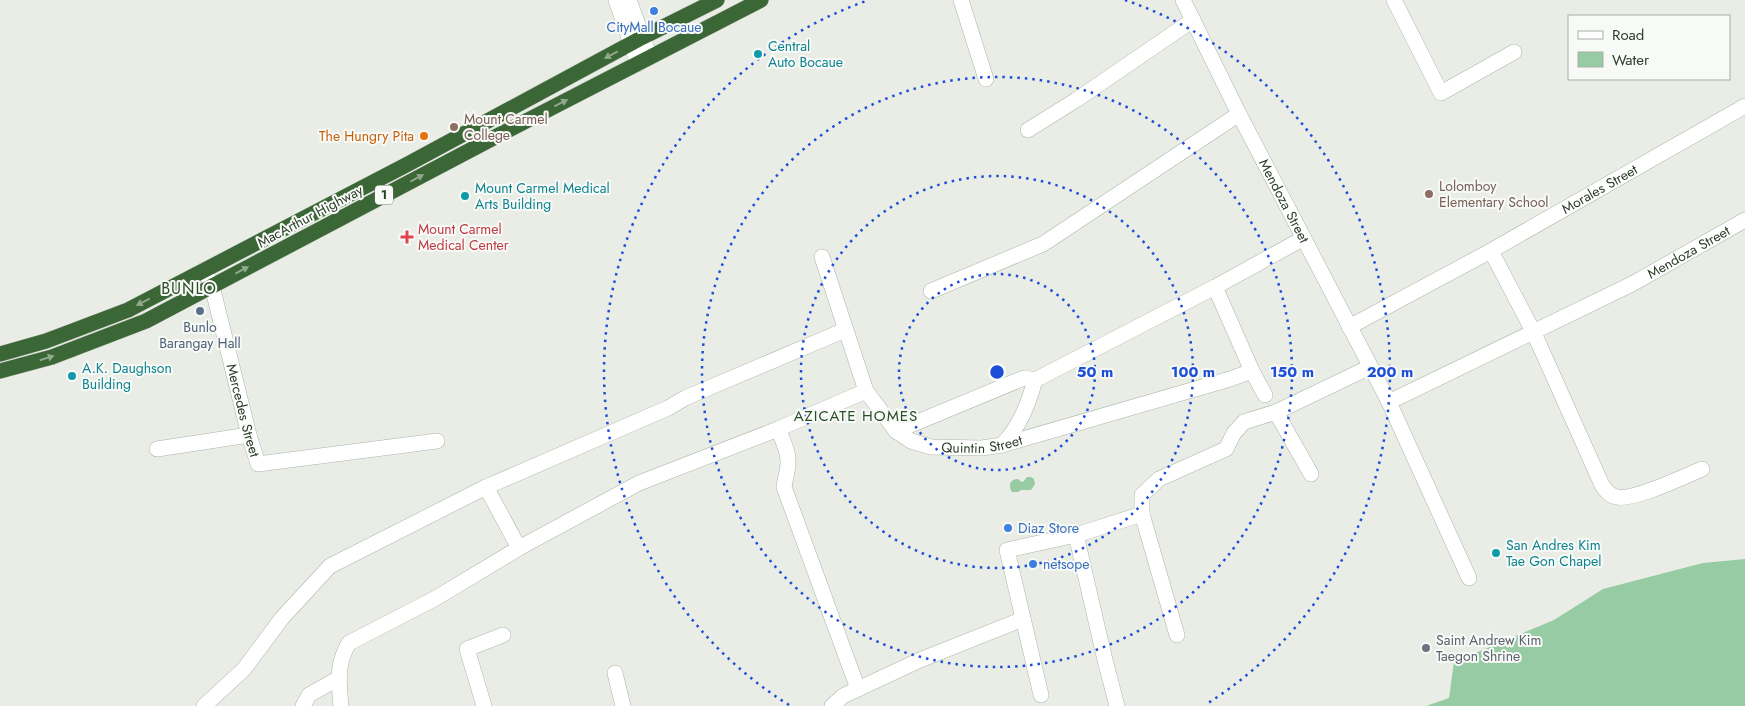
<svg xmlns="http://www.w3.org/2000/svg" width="1745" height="706" font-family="Jost,sans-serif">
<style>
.water{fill:#96cba4}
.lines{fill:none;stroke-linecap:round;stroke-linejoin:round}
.street-casing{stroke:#acb5a9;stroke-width:16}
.secondary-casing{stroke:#a7b5a3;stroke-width:16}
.highway-casing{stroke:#c4c9c3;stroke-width:16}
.street{stroke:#fff;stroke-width:15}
.secondary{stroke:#fff;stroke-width:15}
.highway{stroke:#3b6636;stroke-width:15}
.oneway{fill:#90a98d}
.ring{fill:none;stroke:#1d4ed8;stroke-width:2.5;stroke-dasharray:2.5 5}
.shop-dot{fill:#3f7fe0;stroke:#f8faf7;stroke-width:2}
.culture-dot{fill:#0f9aa8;stroke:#f8faf7;stroke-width:2}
.education-dot{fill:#8d6e63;stroke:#f8faf7;stroke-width:2}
.food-dot{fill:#e8710a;stroke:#f8faf7;stroke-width:2}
.health-dot{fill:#e0444e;stroke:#f8faf7;stroke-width:2}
.service-dot{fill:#5c6f8a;stroke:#f8faf7;stroke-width:2}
.worship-dot{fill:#6b7280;stroke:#f8faf7;stroke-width:2}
.labels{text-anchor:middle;stroke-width:4;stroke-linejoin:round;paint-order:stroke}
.shield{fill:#f8faf7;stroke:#687665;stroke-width:1}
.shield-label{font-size:12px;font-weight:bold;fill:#2b3e27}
.shop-label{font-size:14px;fill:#366cbe;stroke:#f8faf7;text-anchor:start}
.culture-label{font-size:14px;fill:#0d838f;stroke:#f8faf7;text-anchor:start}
.education-label{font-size:14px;fill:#785e54;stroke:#f8faf7;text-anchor:start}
.food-label{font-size:14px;fill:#c56008;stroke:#f8faf7;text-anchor:end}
.street-label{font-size:14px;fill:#2b3e27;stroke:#f8faf7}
.health-label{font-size:14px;fill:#be3a42;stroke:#f8faf7;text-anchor:start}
.service-label{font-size:14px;fill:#4e5e75;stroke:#f8faf7}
.worship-label{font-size:14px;fill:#5b616d;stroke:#f8faf7;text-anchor:start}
.neighbourhood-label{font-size:15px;letter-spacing:1px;fill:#2a4e25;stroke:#f8faf7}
.quarter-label{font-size:16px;letter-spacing:1px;fill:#2a4e25;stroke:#f8faf7}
.centre{fill:#1d4ed8;stroke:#f8faf7;stroke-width:2.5}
.ring-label{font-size:15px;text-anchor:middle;font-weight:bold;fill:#1d4ed8;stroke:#f8faf7;stroke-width:4;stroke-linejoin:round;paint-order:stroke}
</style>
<rect width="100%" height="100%" fill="#e9ede6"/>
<g class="water">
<path d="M1027 477H1031L1034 479 1035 484 1031 490H1021L1018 492H1012C1008 486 1010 479 1018 479L1020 481 1023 482Z"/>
<polygon points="1745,559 1745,706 1426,706 1449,698 1454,662 1554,620 1603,589 1703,563"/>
</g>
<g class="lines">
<g class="street-casing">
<g id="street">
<polyline points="961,0 986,79"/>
<path id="s1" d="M1183 0 1239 114 1389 402 1469 578"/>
<polyline points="1394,0 1441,93 1514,52"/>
<polyline points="1028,130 1076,100 1193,20"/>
<path d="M1491 251 1534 333 1602 485C1606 491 1610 496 1617 497 1633 501 1685 476 1702 469"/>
<path id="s2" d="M822 257 866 391 896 431 911 441 931 447 982 448 1002 445 1230 379 1252 371"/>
<path id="s3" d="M204 270 212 286 249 435 258 464 437 441"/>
<polyline points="1215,287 1252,371 1265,395"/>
<polyline points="931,291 1043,244 1239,114"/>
<path id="s4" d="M1349 327 1487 253 1745 106"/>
<path id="s5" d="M1389 402 1632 284 1745 220"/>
<polyline points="1276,412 1311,474"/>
<path d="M778 429C782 439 789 452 788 463 788 471 785 479 784 487L858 689"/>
<polyline points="896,431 1024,378 1035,380 1215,287 1304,238"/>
<path d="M1002 445C1020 426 1028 405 1035 380"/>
<polyline points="157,449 249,435"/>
<polyline points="486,487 519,548"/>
<polyline points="1142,514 1177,635"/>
<polyline points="1076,535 1105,660 1117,706"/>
<polyline points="615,673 623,706"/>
<polyline points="1041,695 1007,550 1076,535 1142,514 1142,495 1159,479 1226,449 1234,433 1244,422 1276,412 1370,367"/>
<polyline points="204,706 244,669 282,618 330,566 486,487 668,408 685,398 845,330"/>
<polyline points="303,706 309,695 339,678"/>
<path d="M341 706C339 683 336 664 349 643L436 598 519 548 639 483 778 429 866 391"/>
<polyline points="484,706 467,649 503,635"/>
<polyline points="832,706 843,696 920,660 1023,619"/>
</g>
</g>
<g class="secondary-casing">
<g id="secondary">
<polyline points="616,0 638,64"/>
<polyline points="629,0 650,57"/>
</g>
</g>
<g class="highway-casing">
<g id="highway">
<polyline points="0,354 46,341 128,310 408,164 643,37 717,0"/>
<polyline points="0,371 52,357 146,321 499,135 761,0"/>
</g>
</g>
<use href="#street" class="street"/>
<use href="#secondary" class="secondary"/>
<use href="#highway" class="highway"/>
</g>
<defs><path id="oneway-solid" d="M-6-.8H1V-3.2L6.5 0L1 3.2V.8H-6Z" transform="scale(1.25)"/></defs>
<g class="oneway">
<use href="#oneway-solid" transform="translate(611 55) rotate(152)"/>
<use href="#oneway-solid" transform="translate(561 103) rotate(-27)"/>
<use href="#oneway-solid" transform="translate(417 178) rotate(-28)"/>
<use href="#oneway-solid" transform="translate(242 270) rotate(-28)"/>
<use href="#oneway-solid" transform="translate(143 302) rotate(153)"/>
<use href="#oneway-solid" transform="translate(47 358) rotate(-17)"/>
</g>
<g class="ring">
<circle cx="997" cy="372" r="98"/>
<circle cx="997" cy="372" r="196"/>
<circle cx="997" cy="372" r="295"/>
<path d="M789 705A393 393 0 0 1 869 0M1125 0A393 393 0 0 1 1205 705"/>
</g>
<g class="shop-dot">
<circle cx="654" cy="11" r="5"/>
<circle cx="1008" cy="528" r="5"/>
<circle cx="1033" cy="564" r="5"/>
</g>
<g class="culture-dot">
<circle cx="758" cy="54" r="5"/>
<circle cx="465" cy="196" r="5"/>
<circle cx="72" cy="376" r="5"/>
<circle cx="1496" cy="553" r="5"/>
</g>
<g class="education-dot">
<circle cx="454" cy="127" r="5"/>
<circle cx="1429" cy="194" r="5"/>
</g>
<circle class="food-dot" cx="424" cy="136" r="5"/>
<path class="health-dot" d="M404.5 229.5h5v5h5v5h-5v5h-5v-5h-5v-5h5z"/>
<circle class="service-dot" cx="200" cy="311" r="5"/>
<circle class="worship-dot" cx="1426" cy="648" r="5"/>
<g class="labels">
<rect class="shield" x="375" y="185.5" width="18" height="19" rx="4"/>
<g class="shield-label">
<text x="384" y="199">1</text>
</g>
<g class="shop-label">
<text x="654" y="32" text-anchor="middle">CityMall Bocaue</text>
<text x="1018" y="533">Diaz Store</text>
<text x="1043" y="569">netsope</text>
</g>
<g class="culture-label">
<text x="768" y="51">Central<tspan x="768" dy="16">Auto Bocaue</tspan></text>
<text x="475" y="193">Mount Carmel Medical<tspan x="475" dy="16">Arts Building</tspan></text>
<text x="82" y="373">A.K. Daughson<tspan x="82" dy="16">Building</tspan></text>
<text x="1506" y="550">San Andres Kim<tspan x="1506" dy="16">Tae Gon Chapel</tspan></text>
</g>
<g class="education-label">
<text x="464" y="124">Mount Carmel<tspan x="464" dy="16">College</tspan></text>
<text x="1439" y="191">Lolomboy<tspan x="1439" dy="16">Elementary School</tspan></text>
</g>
<g class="food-label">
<text x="414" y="141">The Hungry Pita</text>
</g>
<g class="street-label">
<text dy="5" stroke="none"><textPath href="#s4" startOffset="286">Morales Street</textPath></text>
<text dy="5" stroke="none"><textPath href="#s1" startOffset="225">Mendoza Street</textPath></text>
<text transform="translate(310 216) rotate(-28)" y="5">MacArthur Highway</text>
<text dy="5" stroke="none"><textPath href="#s5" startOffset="335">Mendoza Street</textPath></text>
<text dy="5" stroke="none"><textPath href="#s3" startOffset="146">Mercedes Street</textPath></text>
<text dy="5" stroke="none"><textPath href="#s2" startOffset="281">Quintin Street</textPath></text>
</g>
<g class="health-label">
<text x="418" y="234">Mount Carmel<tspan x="418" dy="16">Medical Center</tspan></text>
</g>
<g class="service-label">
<text x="200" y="332">Bunlo<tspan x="200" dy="16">Barangay Hall</tspan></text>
</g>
<g class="worship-label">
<text x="1436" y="645">Saint Andrew Kim<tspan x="1436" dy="16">Taegon Shrine</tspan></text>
</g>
<g class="neighbourhood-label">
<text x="856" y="421">AZICATE HOMES</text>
</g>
<g class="quarter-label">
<text x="189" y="294">BUNLO</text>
</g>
</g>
<circle cx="997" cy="372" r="8" class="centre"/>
<g class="ring-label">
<text x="1095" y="377">50 m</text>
<text x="1193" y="377">100 m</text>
<text x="1292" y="377">150 m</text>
<text x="1390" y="377">200 m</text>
</g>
<rect x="1568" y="15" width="162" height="65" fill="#f8faf7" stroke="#a6afa4"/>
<rect x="1578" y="31" width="25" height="8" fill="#ffffff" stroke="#a6afa4"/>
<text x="1612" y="40" font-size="15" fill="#2b3e27">Road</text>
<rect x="1578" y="52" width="25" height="15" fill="#96cba4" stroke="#a6afa4"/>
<text x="1612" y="65" font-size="15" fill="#2b3e27">Water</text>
</svg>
